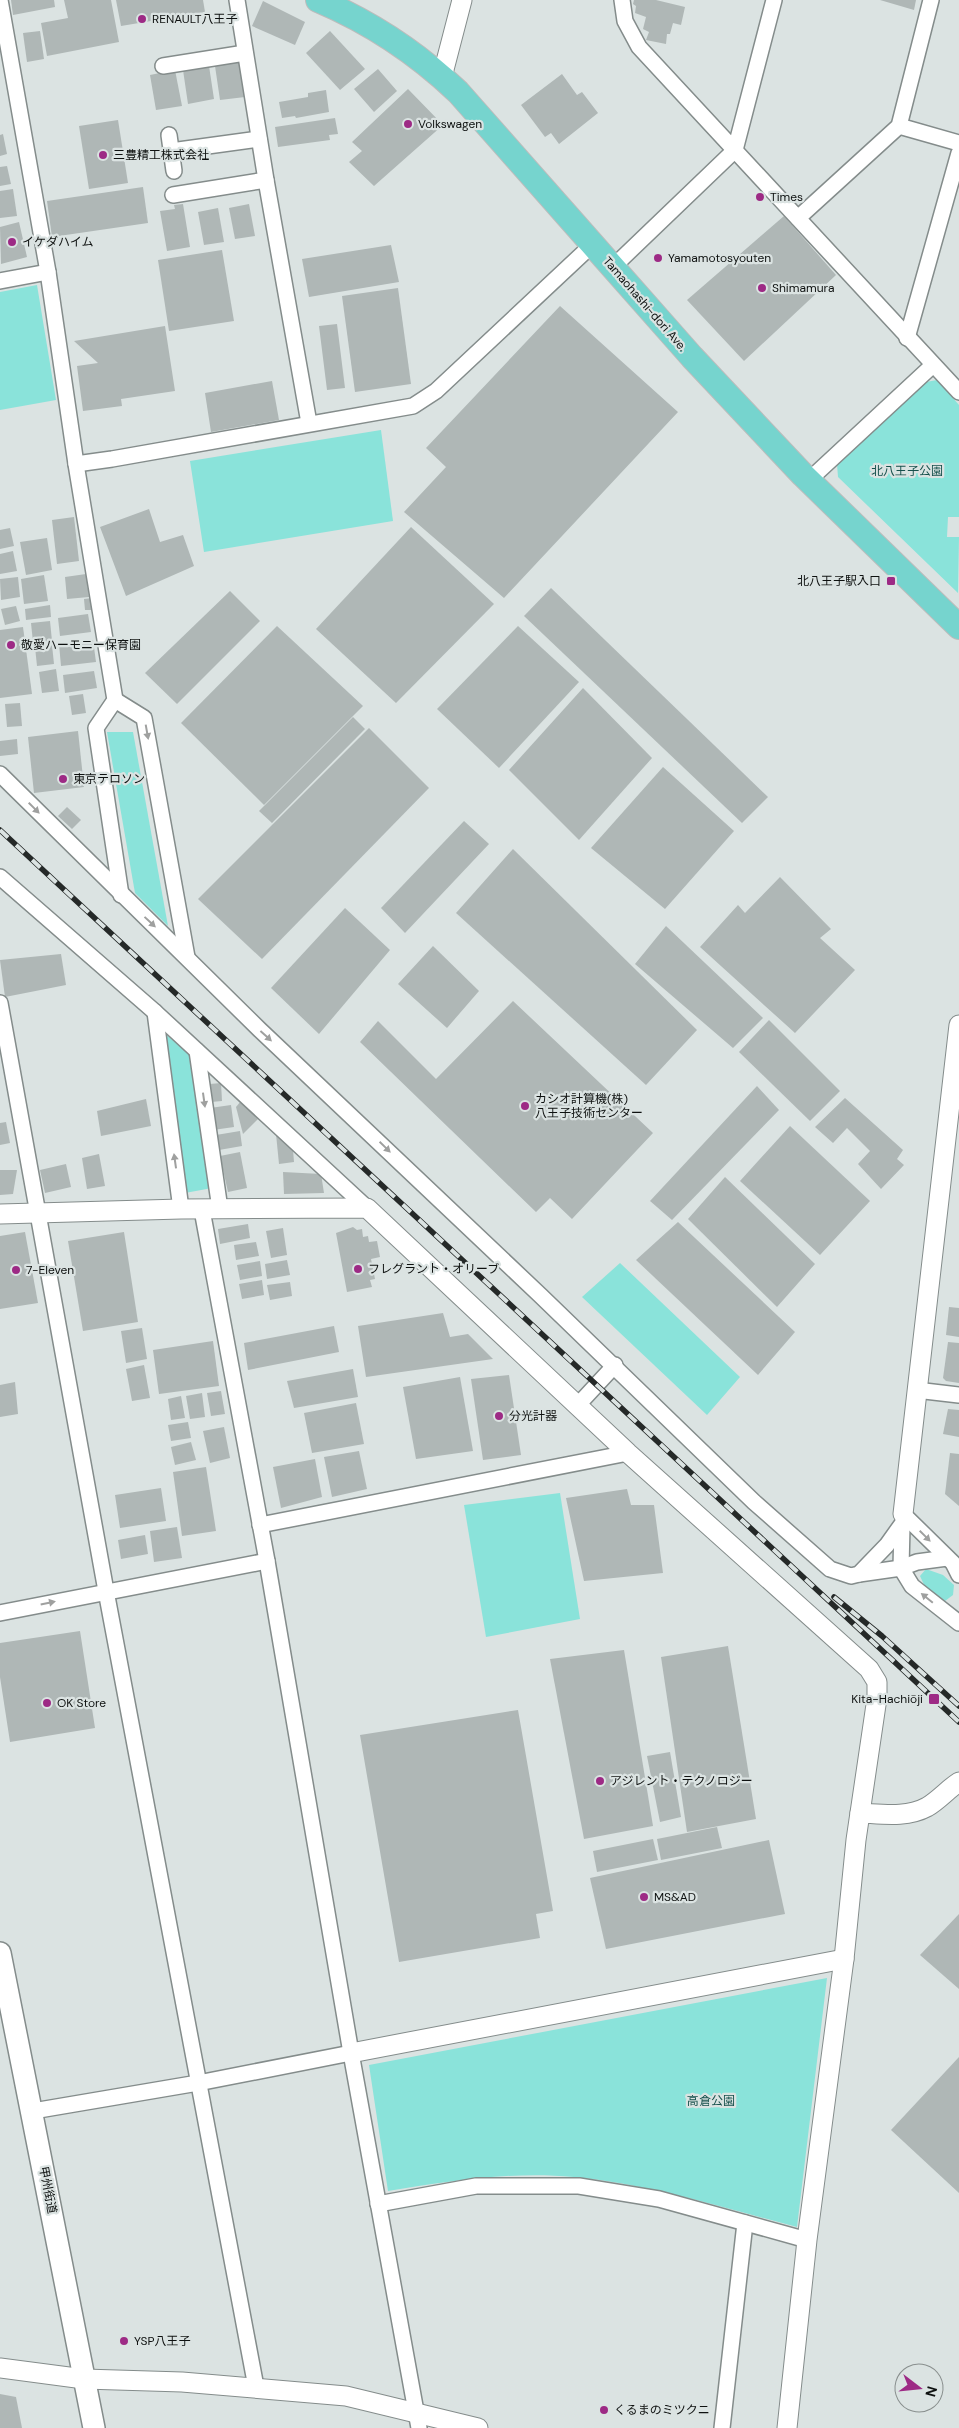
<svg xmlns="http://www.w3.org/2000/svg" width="959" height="2428" font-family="'DM Sans','Noto Sans JP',sans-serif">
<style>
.green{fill:#8ae3da}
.building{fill:#afb7b6}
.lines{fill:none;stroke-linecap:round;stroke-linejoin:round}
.minor-casing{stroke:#848c8b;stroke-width:18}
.tertiary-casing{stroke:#848c8b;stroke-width:21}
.secondary-casing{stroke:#848c8b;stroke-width:24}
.primary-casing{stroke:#bcbcbc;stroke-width:26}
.minor{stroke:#fff;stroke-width:15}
.tertiary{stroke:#fff;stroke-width:19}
.secondary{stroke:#fff;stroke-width:21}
.primary{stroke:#76d4ce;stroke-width:24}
.rail-casing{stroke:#252928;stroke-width:5.5}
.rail{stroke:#dbe3e2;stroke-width:4;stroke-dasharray:11;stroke-linecap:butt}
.oneway{fill:#9fa09f}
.poi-dot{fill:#9d2a85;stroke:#dbe3e2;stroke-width:2}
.labels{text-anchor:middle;stroke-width:4.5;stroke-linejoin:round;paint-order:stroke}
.poi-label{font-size:12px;fill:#0e1110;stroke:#dbe3e2;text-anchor:start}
.street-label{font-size:12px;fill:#0e1110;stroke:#dbe3e2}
.park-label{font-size:12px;fill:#16504c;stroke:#dbe3e2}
</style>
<rect width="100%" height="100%" fill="#dbe3e2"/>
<g class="green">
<polygon points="37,285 56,400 0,410 0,292"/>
<polygon points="937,380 959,405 959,517 948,517 947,537 959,537 958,593 838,477 837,464 926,382"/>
<polygon points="381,430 393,521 204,552 190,461"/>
<polygon points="107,732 133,732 168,926 135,893"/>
<polygon points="161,1030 193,1058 212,1188 185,1193"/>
<polygon points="620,1263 740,1377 707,1415 582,1297"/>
<polygon points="560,1493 580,1619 486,1637 464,1505"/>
<polygon points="926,1569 943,1575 954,1585 953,1595 945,1601 926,1589 920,1576"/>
<path d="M827 1978 797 2227C724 2208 650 2184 574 2177 512 2171 450 2181 388 2191L369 2065Z"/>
</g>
<g class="building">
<polygon points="11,0 54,0 55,7 13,15"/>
<polygon points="64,0 111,0 119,42 47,56 41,23 68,18"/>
<polygon points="116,0 203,0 205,12 121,26"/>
<polygon points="634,0 656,0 685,7 681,25 673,23 670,34 667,34 666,44 646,40 649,32 643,29 646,17 635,13 636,6 633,4"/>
<polygon points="880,0 916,0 914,10"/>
<polygon points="263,1 305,22 295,45 252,26"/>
<polygon points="40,31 44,59 27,62 23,33"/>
<polygon points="330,31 365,69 340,90 306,53"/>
<polygon points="240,62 245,97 220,100 215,66"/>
<polygon points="209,66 214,99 188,104 183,70"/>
<polygon points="378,69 397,91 374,112 354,89"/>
<polygon points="175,70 182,106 156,110 150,75"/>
<polygon points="562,74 577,95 582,92 598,113 559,144 551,133 545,137 521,105"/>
<polygon points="408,89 443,125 374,186 349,162 362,151 352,142"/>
<polygon points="326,90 329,112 296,118 295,116 282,118 279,102 308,97 308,93"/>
<polygon points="335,118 338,134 329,135 330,140 278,147 275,127"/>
<polygon points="118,120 128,183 89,189 79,126"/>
<polygon points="3,134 7,154 0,156 0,135"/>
<polygon points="7,166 11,184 0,186 0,167"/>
<polygon points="143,187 148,223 52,237 47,201"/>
<polygon points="13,189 17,216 0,218 0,191"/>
<polygon points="183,204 190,247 167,251 160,211 175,209 174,205"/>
<polygon points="249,204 255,236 235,239 229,208"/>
<polygon points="218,208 224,242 204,245 198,212"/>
<polygon points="784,216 836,275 744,361 687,300"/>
<polygon points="19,222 27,257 1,264 0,227"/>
<polygon points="391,245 399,282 309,297 302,259"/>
<polygon points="222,250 234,321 169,331 158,260"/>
<polygon points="398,288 411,384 355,392 342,296"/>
<polygon points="560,306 678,412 504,598 404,512 446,467 426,448"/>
<polygon points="337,324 345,388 327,390 319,326"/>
<polygon points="165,326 175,391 121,399 122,406 83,411 77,366 98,363 74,341"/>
<polygon points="272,381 279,420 211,432 205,393"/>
<polygon points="149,509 160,542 183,535 194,566 126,596 100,527"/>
<polygon points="74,517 79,561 57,564 52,520"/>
<polygon points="411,527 494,604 396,703 316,629"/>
<polygon points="10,528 14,546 0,549 0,530"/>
<polygon points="47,538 52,570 26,575 20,542"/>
<polygon points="13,551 17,571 0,574 0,554"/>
<polygon points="86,574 89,597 67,599 65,577"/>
<polygon points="44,575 48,601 24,604 21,579"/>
<polygon points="18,577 20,597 1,600 0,579"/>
<polygon points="551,588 768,797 742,823 524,616"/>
<polygon points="230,591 260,621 177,704 145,673"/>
<polygon points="92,598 93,610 85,610 84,599"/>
<polygon points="50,605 51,617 26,620 25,609"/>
<polygon points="16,606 20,621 5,625 1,609"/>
<polygon points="88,614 91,632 60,636 58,618"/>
<polygon points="50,621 52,641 33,642 31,623"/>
<polygon points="277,626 363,706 264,805 181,723"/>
<polygon points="518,626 579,682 499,768 437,709"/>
<polygon points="23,627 32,694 0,698 0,630"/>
<polygon points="93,640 96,662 61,666 59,644"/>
<polygon points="52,645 54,664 37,666 35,647"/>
<polygon points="56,669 59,691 42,693 39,672"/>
<polygon points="94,671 97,688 65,693 63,675"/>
<polygon points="583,688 652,758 579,840 509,770"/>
<polygon points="83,694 86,713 72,715 69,696"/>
<polygon points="20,703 22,726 7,727 5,704"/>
<polygon points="353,717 365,729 272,823 259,811"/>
<polygon points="369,728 429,788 262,959 198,899"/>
<polygon points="78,731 84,787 34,793 28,737"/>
<polygon points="17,739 18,754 0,756 0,741"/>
<polygon points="663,767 734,831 665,909 591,848"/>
<polygon points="67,807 81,820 72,829 58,816"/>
<polygon points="464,821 489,844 405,933 381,908"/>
<polygon points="513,849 697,1030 646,1085 456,913"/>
<polygon points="780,877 831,929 820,938 855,970 795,1033 700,947 738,905 745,913"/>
<polygon points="345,908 390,950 319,1034 271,988"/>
<polygon points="666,926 763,1018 733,1048 635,964"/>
<polygon points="433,946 479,991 447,1028 398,984"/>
<polygon points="61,954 66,985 5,997 0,960"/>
<polygon points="513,1001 653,1133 572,1219 550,1198 536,1212 360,1042 378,1021 436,1079"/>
<polygon points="769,1020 840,1091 810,1121 739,1052"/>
<polygon points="221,1083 222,1101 211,1102 210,1084"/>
<polygon points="757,1086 779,1110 672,1220 650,1201"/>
<polygon points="845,1098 903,1150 897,1159 904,1165 881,1189 858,1164 870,1151 847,1128 833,1143 815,1127"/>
<polygon points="146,1099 151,1126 101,1136 97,1111"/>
<polygon points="241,1101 259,1118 243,1134 236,1107"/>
<polygon points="231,1105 234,1127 213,1130 210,1108"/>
<polygon points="6,1122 10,1143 0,1145 0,1123"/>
<polygon points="790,1126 870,1201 820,1255 740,1181"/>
<polygon points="240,1131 242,1146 219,1150 216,1135"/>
<polygon points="276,1134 293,1150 294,1162 279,1164"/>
<polygon points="240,1152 247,1188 228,1192 220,1156"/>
<polygon points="99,1154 105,1186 87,1189 82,1158"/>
<polygon points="66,1164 71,1187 45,1193 40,1170"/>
<polygon points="0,1170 17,1170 13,1194 0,1195"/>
<polygon points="283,1172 321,1174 324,1193 284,1194"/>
<polygon points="725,1177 815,1264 777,1307 688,1219"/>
<polygon points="678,1222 795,1332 758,1375 636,1260"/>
<polygon points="248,1224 250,1238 220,1244 218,1229"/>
<polygon points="353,1227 357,1230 362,1229 363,1237 368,1236 369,1242 377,1241 380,1257 371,1259 375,1279 370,1280 372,1287 347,1292 336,1233"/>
<polygon points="283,1228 287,1255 271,1258 266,1231"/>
<polygon points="25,1232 38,1303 0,1309 0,1236"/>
<polygon points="124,1232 138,1322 83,1331 68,1241"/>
<polygon points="256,1242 259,1256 236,1260 234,1245"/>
<polygon points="287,1260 290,1275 267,1279 265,1264"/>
<polygon points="260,1261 262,1276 240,1280 237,1265"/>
<polygon points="262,1280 264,1295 242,1299 239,1284"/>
<polygon points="290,1282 292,1296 270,1300 267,1285"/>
<polygon points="949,1307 959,1308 959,1337 946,1335"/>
<polygon points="443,1313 450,1337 468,1334 493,1359 366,1377 358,1326"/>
<polygon points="334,1326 339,1352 248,1370 244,1343"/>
<polygon points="142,1328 147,1359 126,1363 121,1331"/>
<polygon points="213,1341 219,1386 159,1394 153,1350"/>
<polygon points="948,1342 959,1343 959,1383 946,1381 943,1378"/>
<polygon points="144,1365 150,1398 132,1401 126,1369"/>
<polygon points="353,1369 358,1397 294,1408 287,1381"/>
<polygon points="509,1375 521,1455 483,1460 471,1379"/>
<polygon points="460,1377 473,1451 416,1459 403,1387"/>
<polygon points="15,1382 18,1414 0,1417 0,1385"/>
<polygon points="221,1391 225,1414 211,1416 207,1393"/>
<polygon points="202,1393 205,1417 190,1419 186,1396"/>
<polygon points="181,1396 185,1418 171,1420 168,1399"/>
<polygon points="356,1403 364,1444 312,1453 304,1413"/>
<polygon points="948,1409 959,1410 959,1437 943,1434"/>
<polygon points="188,1422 191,1438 171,1441 168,1425"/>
<polygon points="224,1427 230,1458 210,1463 203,1431"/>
<polygon points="191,1442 196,1460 175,1465 171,1447"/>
<polygon points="359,1451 367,1489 332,1497 324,1457"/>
<polygon points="950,1453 959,1454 959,1506 945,1494"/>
<polygon points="315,1459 322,1497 281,1508 273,1467"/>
<polygon points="206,1467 216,1531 182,1536 173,1472"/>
<polygon points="161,1488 166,1521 120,1528 115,1495"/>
<polygon points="627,1489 631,1505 654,1505 663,1573 584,1581 566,1498"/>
<polygon points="177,1527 182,1558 154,1562 150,1531"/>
<polygon points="145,1535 148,1554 121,1559 118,1540"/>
<polygon points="80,1631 95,1728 10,1742 0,1677 0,1643"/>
<polygon points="728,1646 756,1819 687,1832 661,1657"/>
<polygon points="624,1650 653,1826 584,1839 550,1659"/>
<polygon points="518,1710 553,1911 536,1914 540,1938 399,1962 360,1735"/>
<polygon points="670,1752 681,1817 660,1822 647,1756"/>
<polygon points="717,1827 722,1848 661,1860 657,1839"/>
<polygon points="653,1839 658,1860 597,1872 593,1851"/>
<polygon points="769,1840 785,1914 606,1949 590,1878"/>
<polygon points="959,1914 959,1989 920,1955"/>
<polygon points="959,2057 959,2193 891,2130"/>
<polygon points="0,2394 16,2397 22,2428 0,2428"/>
</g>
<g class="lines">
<g class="minor-casing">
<g id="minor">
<polyline points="0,0 48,272 76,464 115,700 96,728 121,895"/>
<polyline points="237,0 266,180 309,423"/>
<polyline points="622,0 625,21 639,47 959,392"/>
<polyline points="163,66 245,53"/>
<polyline points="899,126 959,143"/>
<polyline points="169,135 174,171"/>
<polyline points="171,151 259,139"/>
<polyline points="173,195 266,180"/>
<polyline points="798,218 899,126 931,0"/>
<polyline points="613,267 735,150 774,0"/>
<polyline points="0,281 48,272"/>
<polyline points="907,338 959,153"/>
<polyline points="76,464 112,459 413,406 436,391 593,244"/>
<polyline points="809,480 933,365"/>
<polyline points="115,700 144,718 187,957"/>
<polyline points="0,774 260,1030 541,1296 754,1502 830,1569 851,1576 859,1574 887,1545 902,1524"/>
<polyline points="0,877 155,1012 367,1208"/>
<polyline points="0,1003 106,1591 256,2387"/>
<polyline points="155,1012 181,1209"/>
<polyline points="197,1051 220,1209"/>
<polyline points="202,1210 267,1561 351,2053 419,2428"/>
<polyline points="916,1390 959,1395"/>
<polyline points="577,1406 615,1365"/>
<polyline points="903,1514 953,1563 959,1575"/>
<polyline points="260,1525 628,1453"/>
<polyline points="902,1526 901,1568 912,1586 959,1623"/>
<polyline points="859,1574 901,1568 917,1562 947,1558"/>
<polyline points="0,1613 267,1561"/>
<polyline points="33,2111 198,2083 351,2053"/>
<polyline points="378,2204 476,2186 579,2186 659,2199 807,2240"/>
<polyline points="722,2428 745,2223"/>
</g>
</g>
<g class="tertiary-casing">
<g id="tertiary">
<polyline points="442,77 462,0"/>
<polyline points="0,1214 181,1209 367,1208 628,1453 869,1669 877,1682 877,1698 856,1840 844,1959 807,2240 787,2428"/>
<polyline points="903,1514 959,1025"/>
<path d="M860 1813C882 1814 907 1818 927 1807 939 1800 948 1789 959 1782"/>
<polyline points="351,2053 844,1959"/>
<polyline points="0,2368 84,2379 182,2382 346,2396 478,2428"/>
</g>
</g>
<g class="secondary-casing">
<polyline id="secondary" points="0,1953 94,2428"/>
</g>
<g class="primary-casing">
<path id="primary" d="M318 0C370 22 417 53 458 92L692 357 803 475 959 627"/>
</g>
<use href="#minor" class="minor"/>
<use href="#tertiary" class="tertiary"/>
<use href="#secondary" class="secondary"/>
<use href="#primary" class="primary"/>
<g class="rail-casing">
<g id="rail">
<polyline points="0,830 959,1722"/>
<polyline points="834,1597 882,1636 959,1706"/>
</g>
</g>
<use href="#rail" class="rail"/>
</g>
<defs><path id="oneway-solid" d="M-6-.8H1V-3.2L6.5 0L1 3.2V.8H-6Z" transform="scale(1.25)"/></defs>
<g class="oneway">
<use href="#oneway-solid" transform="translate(147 732) rotate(80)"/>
<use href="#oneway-solid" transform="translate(34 808) rotate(45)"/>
<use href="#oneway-solid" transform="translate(150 922) rotate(43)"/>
<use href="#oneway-solid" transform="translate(266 1036) rotate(42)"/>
<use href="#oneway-solid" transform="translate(204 1100) rotate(82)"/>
<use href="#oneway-solid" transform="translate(385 1147) rotate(44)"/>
<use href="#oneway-solid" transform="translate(175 1161) rotate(-98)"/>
<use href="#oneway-solid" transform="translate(925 1536) rotate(45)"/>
<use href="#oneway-solid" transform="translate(927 1598) rotate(-141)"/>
<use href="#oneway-solid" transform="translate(48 1603) rotate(-12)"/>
</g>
<g class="poi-dot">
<circle cx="142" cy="19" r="5"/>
<circle cx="408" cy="124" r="5"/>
<circle cx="103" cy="155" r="5"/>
<circle cx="760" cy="197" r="5"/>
<circle cx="12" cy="242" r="5"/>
<circle cx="658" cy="258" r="5"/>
<circle cx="762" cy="288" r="5"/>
<rect x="886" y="576" width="10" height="10" rx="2.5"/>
<circle cx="11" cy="645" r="5"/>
<circle cx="63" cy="779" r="5"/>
<circle cx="525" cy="1106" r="5"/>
<circle cx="358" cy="1269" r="5"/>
<circle cx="16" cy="1270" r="5"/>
<circle cx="499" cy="1416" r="5"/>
<rect x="928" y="1693" width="12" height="12" rx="2.5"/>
<circle cx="47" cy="1703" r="5"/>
<circle cx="600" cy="1781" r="5"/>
<circle cx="644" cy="1897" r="5"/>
<circle cx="124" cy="2341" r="5"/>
<circle cx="604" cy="2410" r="5"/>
</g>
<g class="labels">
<g class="poi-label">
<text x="152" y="23">RENAULT八王子</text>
<text x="418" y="128">Volkswagen</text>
<text x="113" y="159">三豊精工株式会社</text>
<text x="770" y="201">Times</text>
<text x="22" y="246">イケダハイム</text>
<text x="668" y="262">Yamamotosyouten</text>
<text x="772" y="292">Shimamura</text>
<text x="881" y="585" text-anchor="end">北八王子駅入口</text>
<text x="21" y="649">敬愛ハーモニー保育園</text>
<text x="73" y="783">東京テロソン</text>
<text x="535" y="1103">カシオ計算機(株)<tspan x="535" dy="14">八王子技術センター</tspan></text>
<text x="368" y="1273">フレグラント・オリーブ</text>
<text x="26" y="1274">7-Eleven</text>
<text x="509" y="1420">分光計器</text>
<text x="923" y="1703" text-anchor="end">Kita-Hachiōji</text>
<text x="57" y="1707">OK Store</text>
<text x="610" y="1785">アジレント・テクノロジー</text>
<text x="654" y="1901">MS&amp;AD</text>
<text x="134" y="2345">YSP八王子</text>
<text x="614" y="2414">くるまのミツクニ</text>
</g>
<g class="street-label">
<text transform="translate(645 304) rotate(49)" y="4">Tamaohashi-dori Ave.</text>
<text transform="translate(48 2190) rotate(79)" y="4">甲州街道</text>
</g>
<g class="park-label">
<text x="907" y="475">北八王子公園</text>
<text x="711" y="2105">高倉公園</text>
</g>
</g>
<g transform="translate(919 2388) rotate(106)"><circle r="24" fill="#dbe3e2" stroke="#898f8e"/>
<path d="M0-4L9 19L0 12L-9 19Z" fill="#9d2a85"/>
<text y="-8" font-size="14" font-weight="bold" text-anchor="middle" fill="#0e1110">N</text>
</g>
</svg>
